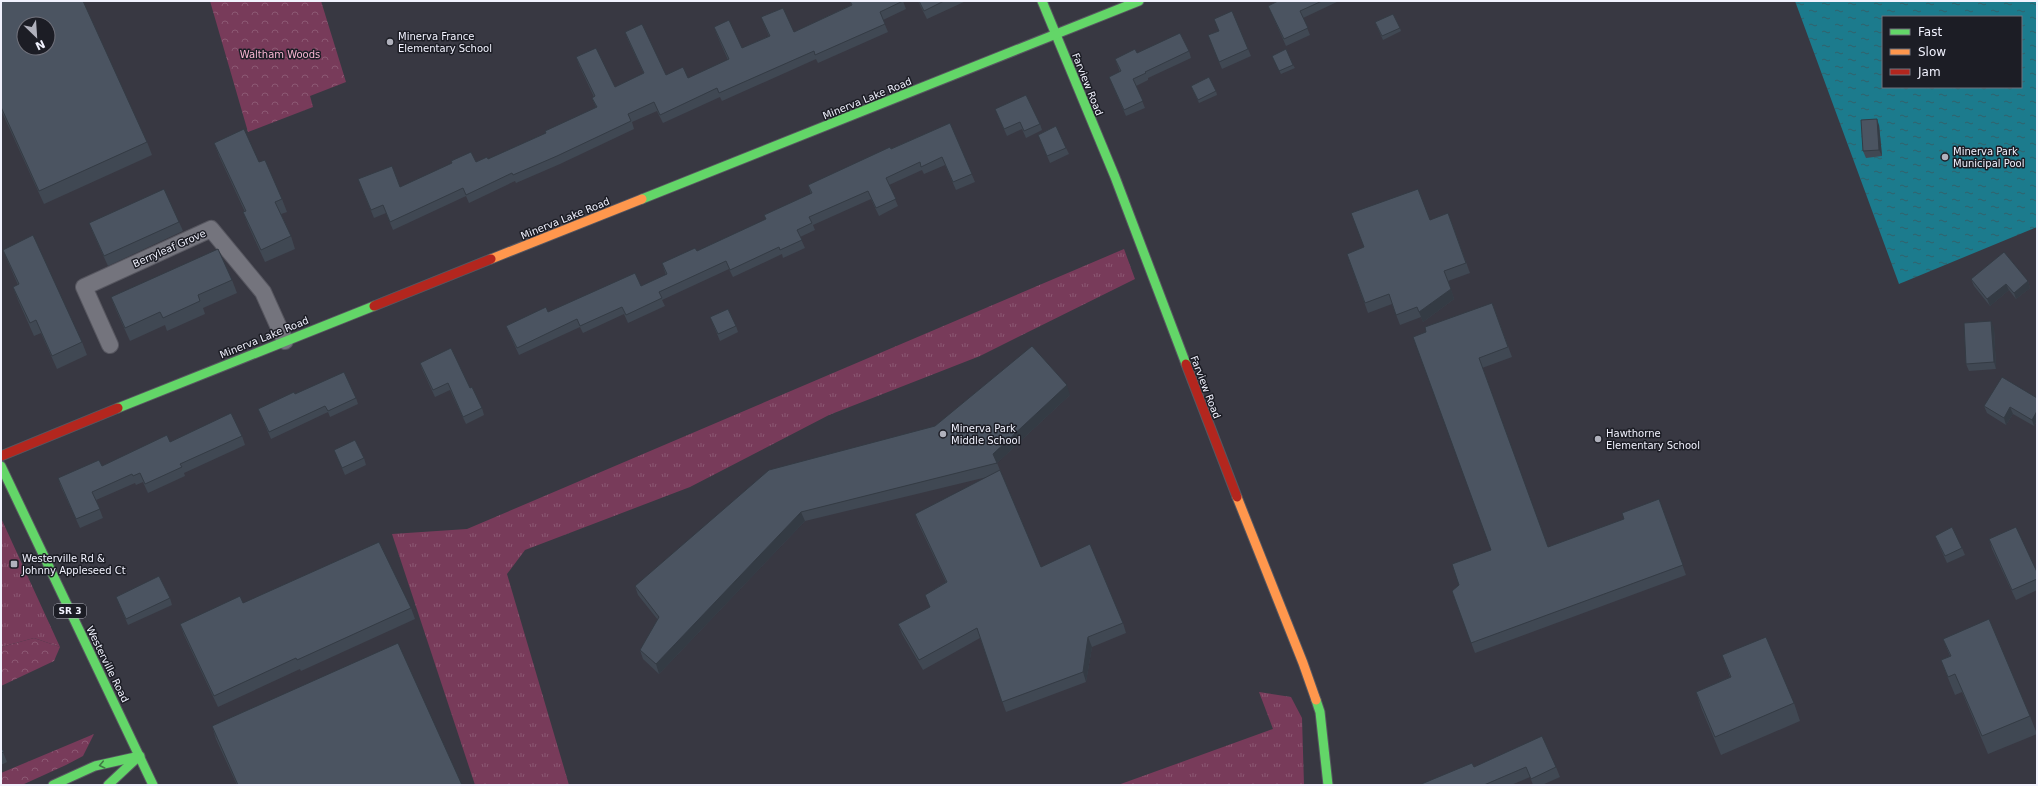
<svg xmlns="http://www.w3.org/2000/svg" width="2038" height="786" font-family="'DejaVu Sans',sans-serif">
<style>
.grass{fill:url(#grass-tufts)}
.forest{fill:url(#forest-crowns)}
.water{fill:url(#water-ripples);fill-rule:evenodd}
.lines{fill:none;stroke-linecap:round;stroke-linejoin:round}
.street-casing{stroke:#575760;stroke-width:18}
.fast-casing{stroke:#575760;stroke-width:11}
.slow-casing{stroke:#575760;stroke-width:11}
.jam-casing{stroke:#575760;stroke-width:11}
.street{stroke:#74747d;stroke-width:16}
.fast{stroke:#63d668;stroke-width:9}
.slow{stroke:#ff974d;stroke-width:9}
.jam{stroke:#b3261e;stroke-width:9}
.wall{fill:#404853}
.shaded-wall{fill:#343b44}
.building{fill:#4b5461;stroke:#343b44;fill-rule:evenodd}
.oneway{stroke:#407a46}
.poi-dot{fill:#b0b1bc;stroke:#1c1d25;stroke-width:1.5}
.labels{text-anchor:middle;stroke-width:3;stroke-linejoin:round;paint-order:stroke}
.shield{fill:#1c1d25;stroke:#b1b2bd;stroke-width:1}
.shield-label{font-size:9px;font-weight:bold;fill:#f1f2fe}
.poi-label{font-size:10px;fill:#f1f2fe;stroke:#1c1d25;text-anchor:start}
.park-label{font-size:10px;fill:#fab6d4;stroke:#1c1d25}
.street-label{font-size:10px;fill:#f1f2fe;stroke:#1c1d25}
</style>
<defs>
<pattern id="grass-tufts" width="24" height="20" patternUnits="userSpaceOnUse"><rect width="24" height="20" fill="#783b5a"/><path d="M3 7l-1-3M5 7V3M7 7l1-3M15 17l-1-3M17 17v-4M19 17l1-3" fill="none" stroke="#8c5873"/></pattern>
<pattern id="forest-crowns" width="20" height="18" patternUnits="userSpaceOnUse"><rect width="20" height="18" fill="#783b5a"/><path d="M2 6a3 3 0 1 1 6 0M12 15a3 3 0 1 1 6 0" fill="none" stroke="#8c5873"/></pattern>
<pattern id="water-ripples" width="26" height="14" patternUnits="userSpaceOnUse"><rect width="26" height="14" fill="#1c7b8d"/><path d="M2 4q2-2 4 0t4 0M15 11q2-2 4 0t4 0" fill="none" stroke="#32626c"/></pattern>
</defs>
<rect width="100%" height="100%" fill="#383842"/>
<g class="grass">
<polygon points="1124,249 1135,279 980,356 829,415 690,487 525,550 507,574 569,785 475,785 392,534 467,529"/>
<polygon points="1,518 60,647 34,638 1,647"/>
<polygon points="1259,692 1291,697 1302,718 1304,785 1118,785 1273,729"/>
</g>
<g class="forest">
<polygon points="210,1 321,1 346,82 310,96 313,107 248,132"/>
<polygon points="34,638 60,647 54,661 1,686 1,647"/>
<polygon points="94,734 83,756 66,765 22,785 1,785 1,773"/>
</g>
<path class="water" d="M1795 1H2037V227L1899 284ZM1883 17H2021V87H1883Z"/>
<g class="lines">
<g class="street-casing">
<polyline id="street" points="110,345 84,287 211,229 263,292 285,341"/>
</g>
<g class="fast-casing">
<g id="fast">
<polyline points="1042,1 1115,177 1186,364"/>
<polyline points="642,199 1139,1"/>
<polyline points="118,408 374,306"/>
<polyline points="1,466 153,785"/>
<polyline points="1316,700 1320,712 1328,785"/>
<polyline points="53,785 95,766 140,756"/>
<polyline points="108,785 138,757"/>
</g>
</g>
<g class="slow-casing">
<g id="slow">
<polyline points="491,259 642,199"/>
<polyline points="1237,497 1303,663 1316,700"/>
</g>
</g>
<g class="jam-casing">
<g id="jam">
<polyline points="374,306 491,259"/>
<polyline points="1186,364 1237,497"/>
<polyline points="1,456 118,408"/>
</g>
</g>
<use href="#street" class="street"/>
<use href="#fast" class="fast"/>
<use href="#slow" class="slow"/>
<use href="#jam" class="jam"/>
</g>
<g class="wall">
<polygon points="1,1 147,142 152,155 44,204 1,110"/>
<polygon points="850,1 903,1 906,9 883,20 888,32 818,63 816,59 722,101 720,97 663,123 657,111 632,122 634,129 560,164 516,183 515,181 469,203 466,196 393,230 386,213 374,218 361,187 400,187 476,162 488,159 546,133 596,107 592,98 594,97 579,65 576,57 615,87 644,74 628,40 625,32 666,75 688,78 728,60 717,35 714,27 742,48 769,36 761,17 794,32 851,5"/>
<polygon points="918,1 966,1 927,19"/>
<polygon points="1278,1 1339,1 1303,18 1310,35 1286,46 1271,12 1268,6"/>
<polygon points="1214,19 1248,49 1251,56 1222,69 1208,35 1219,31"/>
<polygon points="1375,22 1400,28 1401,31 1383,40"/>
<polygon points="1189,51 1191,58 1148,78 1148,80 1136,86 1145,108 1126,116 1109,77 1120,72 1115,59 1137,53"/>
<polygon points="1272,56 1293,65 1295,68 1281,74"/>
<polygon points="1191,86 1216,91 1217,95 1199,103"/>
<polygon points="995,109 1040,124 1042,130 1026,138 1022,129 1007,136"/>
<polygon points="950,123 975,182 956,190 945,165 924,174 922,170 889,185 898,206 879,216 871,199 813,225 815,230 800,237 805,248 783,258 782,254 733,277 729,269 662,300 665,306 628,323 624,314 583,333 580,327 519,355 509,333 506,326 548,312 641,286 666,275 662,263 697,251 766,219 764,215 811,194 808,185"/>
<polygon points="1879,125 1882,156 1866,158 1863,151"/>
<polygon points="1038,135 1066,148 1069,154 1050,163"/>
<polygon points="214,143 259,162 282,199 287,212 281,214 291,236 295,249 265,262 248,225 243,212 245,212 219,156"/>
<polygon points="1448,213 1470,273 1448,281 1454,299 1423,322 1421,317 1400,325 1392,304 1368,313 1347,254 1364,247 1430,220"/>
<polygon points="179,222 183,231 108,266 93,233 89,223"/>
<polygon points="3,250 82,342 87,355 57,369 41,333 34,336 18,300 13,287 18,285 8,262"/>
<polygon points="1971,279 2028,281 2030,288 2016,299 2009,290 1990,306 1974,286"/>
<polygon points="232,280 237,293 203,308 205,314 167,331 165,325 130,341 116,310 111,297"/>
<polygon points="1492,303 1512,357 1482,368 1548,547 1624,519 1659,499 1686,575 1475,653 1452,591 1459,585 1491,550 1426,332"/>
<polygon points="710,317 736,326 738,332 720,341"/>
<polygon points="1994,328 1996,369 1969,371 1966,364"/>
<polygon points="420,363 470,388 482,408 484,415 466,424 450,390 435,397 422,369"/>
<polygon points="295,394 356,398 358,404 330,417 328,412 271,439 258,409"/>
<polygon points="1070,395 997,463 1041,567 1123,623 1126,633 1092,647 1086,682 1006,712 980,638 923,670 902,634 898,624 930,607 925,595 946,582 918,523 915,514 987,477 805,521 659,674 643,659 640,650 658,620 638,595 635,586 935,426"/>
<polygon points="2037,398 2037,421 2034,426 2013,414 2006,425 1987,413 1984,406"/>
<polygon points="242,436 245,445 184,473 185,476 148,493 143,482 136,485 135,483 96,500 103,518 80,528 61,487 58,478 102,466 170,442"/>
<polygon points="334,450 364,458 366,465 345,475"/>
<polygon points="1935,536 1962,548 1965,555 1947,563"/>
<polygon points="1989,539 2037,572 2037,590 2016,600 1992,549"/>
<polygon points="116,597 170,598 172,605 128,625"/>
<polygon points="243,603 411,608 415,619 301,671 300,669 218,707 184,635 180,624"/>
<polygon points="1943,639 2030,716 2037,734 1988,754 1962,692 1955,695 1948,678 1941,660 1950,656"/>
<polygon points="1722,655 1794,703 1800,721 1721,755 1702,710 1696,692 1730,677"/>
<polygon points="212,726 462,785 237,785 216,739"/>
<polygon points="1,747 7,762 1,765"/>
<polygon points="1474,767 1556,767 1560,777 1542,785 1533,785 1530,777 1511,785 1419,785"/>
</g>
<g class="shaded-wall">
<polygon points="1877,119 1879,125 1882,156 1879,150"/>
<polygon points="2028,281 2030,288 2016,299 2014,293"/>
<polygon points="2006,284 2009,290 1990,306 1987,299"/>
<polygon points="1451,289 1454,299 1423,322 1419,312"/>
<polygon points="1991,321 1994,328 1996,369 1994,362"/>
<polygon points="1067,385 1070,395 996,464 993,454"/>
<polygon points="2010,407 2013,414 2006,425 2004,418"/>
<polygon points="2037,411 2037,421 2034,426 2032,420"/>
<polygon points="801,512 805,521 659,674 656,664"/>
<polygon points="1088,637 1092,647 1086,682 1083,672"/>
</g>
<g class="building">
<path d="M1 1H83L147 142 39 191 1 107ZM24 24H48V48H24Z"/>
<polygon points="850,1 903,1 880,12 885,24 815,55 814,51 719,93 717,88 660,115 654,102 628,114 631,121 557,156 513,175 512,173 466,195 463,188 390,222 383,205 371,210 358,179 392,166 400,187 452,163 451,161 471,152 476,162 487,157 488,159 546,133 545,131 597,107 592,98 595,96 576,57 596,48 615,87 644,73 625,32 642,24 666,75 683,67 688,78 729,59 714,27 729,20 742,48 770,36 761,17 783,8 794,32 852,5"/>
<polygon points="919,1 944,1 924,11"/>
<polygon points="1278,1 1322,1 1300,11 1308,28 1284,39 1268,6"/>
<polygon points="1232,11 1248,49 1219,62 1208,35 1219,31 1214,19"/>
<polygon points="1393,14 1400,28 1382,36 1375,22"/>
<polygon points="1180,33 1189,51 1145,72 1146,73 1133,79 1143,101 1124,110 1109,77 1121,71 1115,59 1135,49 1137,53"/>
<polygon points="1286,49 1293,65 1279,71 1272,56"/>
<polygon points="1209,77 1216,91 1198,100 1191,86"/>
<polygon points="1026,95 1040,124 1024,131 1020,122 1004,129 995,109"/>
<polygon points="1877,119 1879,150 1863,151 1861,120"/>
<polygon points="950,123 972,174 953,182 942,157 921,167 920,162 886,178 896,199 876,208 868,191 809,217 812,223 797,230 802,240 780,250 779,247 730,270 726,261 659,292 662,298 626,315 622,307 580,326 577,319 517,348 506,326 546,307 548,312 635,273 641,286 667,274 662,263 695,248 697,251 766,219 764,215 812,193 808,185 890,147 891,149"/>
<polygon points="1056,126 1066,148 1047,156 1038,135"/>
<polygon points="244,129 259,162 265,160 282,199 275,202 291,236 261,250 243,212 246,211 214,143"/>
<polygon points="164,189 179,222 104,256 89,223"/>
<polygon points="1418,189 1430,220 1448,213 1466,263 1444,271 1451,289 1419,312 1417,307 1396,315 1389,294 1365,303 1347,254 1364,247 1351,213"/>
<polygon points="33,235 82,342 52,356 36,320 30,323 13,287 19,284 3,250"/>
<polygon points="218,249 232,280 198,295 200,301 163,318 160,312 125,328 111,297"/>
<polygon points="2004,252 2028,281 2014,293 2006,284 1987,299 1971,279"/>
<polygon points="1492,303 1508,347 1479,358 1548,547 1624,519 1622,513 1659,499 1683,565 1471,643 1452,591 1459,585 1452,564 1491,550 1413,337 1426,332 1425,327"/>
<polygon points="728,309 736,326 718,334 710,317"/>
<polygon points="1991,321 1994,362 1966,364 1964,323"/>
<polygon points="1032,346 1067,385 993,454 997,463 801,512 656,664 640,650 659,617 635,586 769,470 935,426"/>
<polygon points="451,348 470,388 472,387 482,408 463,417 448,383 433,390 420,363"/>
<polygon points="344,372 356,398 328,411 325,406 269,432 258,409 294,392 295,394"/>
<polygon points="2002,377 2037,398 2037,411 2032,420 2010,407 2004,418 1984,406"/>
<polygon points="231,413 242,436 180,464 182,467 145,484 140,473 133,476 132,474 92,492 100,509 76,519 58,478 99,460 102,466 167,435 170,442"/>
<polygon points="355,440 364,458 342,468 334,450"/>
<polygon points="1000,470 1041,567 1090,544 1123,623 1088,637 1083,672 1002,702 977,628 919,660 898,624 930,607 925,595 947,582 915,514"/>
<polygon points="1952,527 1962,548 1945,556 1935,536"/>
<polygon points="2016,527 2037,572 2037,579 2012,590 1989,539"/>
<polygon points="379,542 411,608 297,660 296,658 214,696 180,624 240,596 243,603"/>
<polygon points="159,576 170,598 126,619 116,597"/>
<polygon points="1989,619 2030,716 1982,736 1955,674 1948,677 1941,660 1951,656 1943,639"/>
<polygon points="1766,637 1794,703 1715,737 1696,692 1731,677 1722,655"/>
<polygon points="398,643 462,785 238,785 212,726"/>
<polygon points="1542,736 1556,767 1531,779 1526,767 1484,785 1419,785 1472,763 1474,767"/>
<polygon points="1,747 4,752 1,753"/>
</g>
<defs><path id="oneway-chevron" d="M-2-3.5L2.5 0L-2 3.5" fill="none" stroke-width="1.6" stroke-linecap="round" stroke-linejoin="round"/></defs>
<use class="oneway" href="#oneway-chevron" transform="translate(102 765) rotate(167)"/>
<g class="poi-dot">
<circle cx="390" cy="42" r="4"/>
<circle cx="1945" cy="157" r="4"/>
<circle cx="943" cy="434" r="4"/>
<circle cx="1598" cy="439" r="4"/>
<rect x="10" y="560" width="8" height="8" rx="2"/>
</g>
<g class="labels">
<rect class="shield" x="54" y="604" width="32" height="14" rx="3"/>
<g class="shield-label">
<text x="70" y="614">SR 3</text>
</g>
<g class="poi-label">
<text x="398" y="40">Minerva France<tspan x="398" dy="12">Elementary School</tspan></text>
<text x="1953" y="155">Minerva Park<tspan x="1953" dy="12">Municipal Pool</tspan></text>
<text x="951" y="432">Minerva Park<tspan x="951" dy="12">Middle School</tspan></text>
<text x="1606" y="437">Hawthorne<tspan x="1606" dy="12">Elementary School</tspan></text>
<text x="22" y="562">Westerville Rd &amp;<tspan x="22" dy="12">Johnny Appleseed Ct</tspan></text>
</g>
<g class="park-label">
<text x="280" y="58">Waltham Woods</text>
</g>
<g class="street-label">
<text transform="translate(1088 84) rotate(68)" y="4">Farview Road</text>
<text transform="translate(867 98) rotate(-22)" y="4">Minerva Lake Road</text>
<text transform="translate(565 218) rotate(-22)" y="4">Minerva Lake Road</text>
<text transform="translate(169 248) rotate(-24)" y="4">Berryleaf Grove</text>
<text transform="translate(264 337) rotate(-22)" y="4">Minerva Lake Road</text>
<text transform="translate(1206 387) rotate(69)" y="4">Farview Road</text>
<text transform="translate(108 664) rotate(64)" y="4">Westerville Road</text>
</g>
</g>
<rect width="2038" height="786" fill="none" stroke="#f1f2fe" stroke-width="4"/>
<rect x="1882" y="16" width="140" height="72" fill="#1c1d25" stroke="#71727c"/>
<rect x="1890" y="29" width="20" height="6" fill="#63d668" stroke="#71727c"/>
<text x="1918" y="36" font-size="12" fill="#f1f2fe">Fast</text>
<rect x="1890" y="49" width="20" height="6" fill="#ff974d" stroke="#71727c"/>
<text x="1918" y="56" font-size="12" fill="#f1f2fe">Slow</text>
<rect x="1890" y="69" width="20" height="6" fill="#b3261e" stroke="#71727c"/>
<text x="1918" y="76" font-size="12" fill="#f1f2fe">Jam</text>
<g transform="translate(36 36) rotate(155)"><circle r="19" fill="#1c1d25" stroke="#71727c"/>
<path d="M0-3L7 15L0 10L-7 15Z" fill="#b0b1bc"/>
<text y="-6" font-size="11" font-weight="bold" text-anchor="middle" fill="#f1f2fe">N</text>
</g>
</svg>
